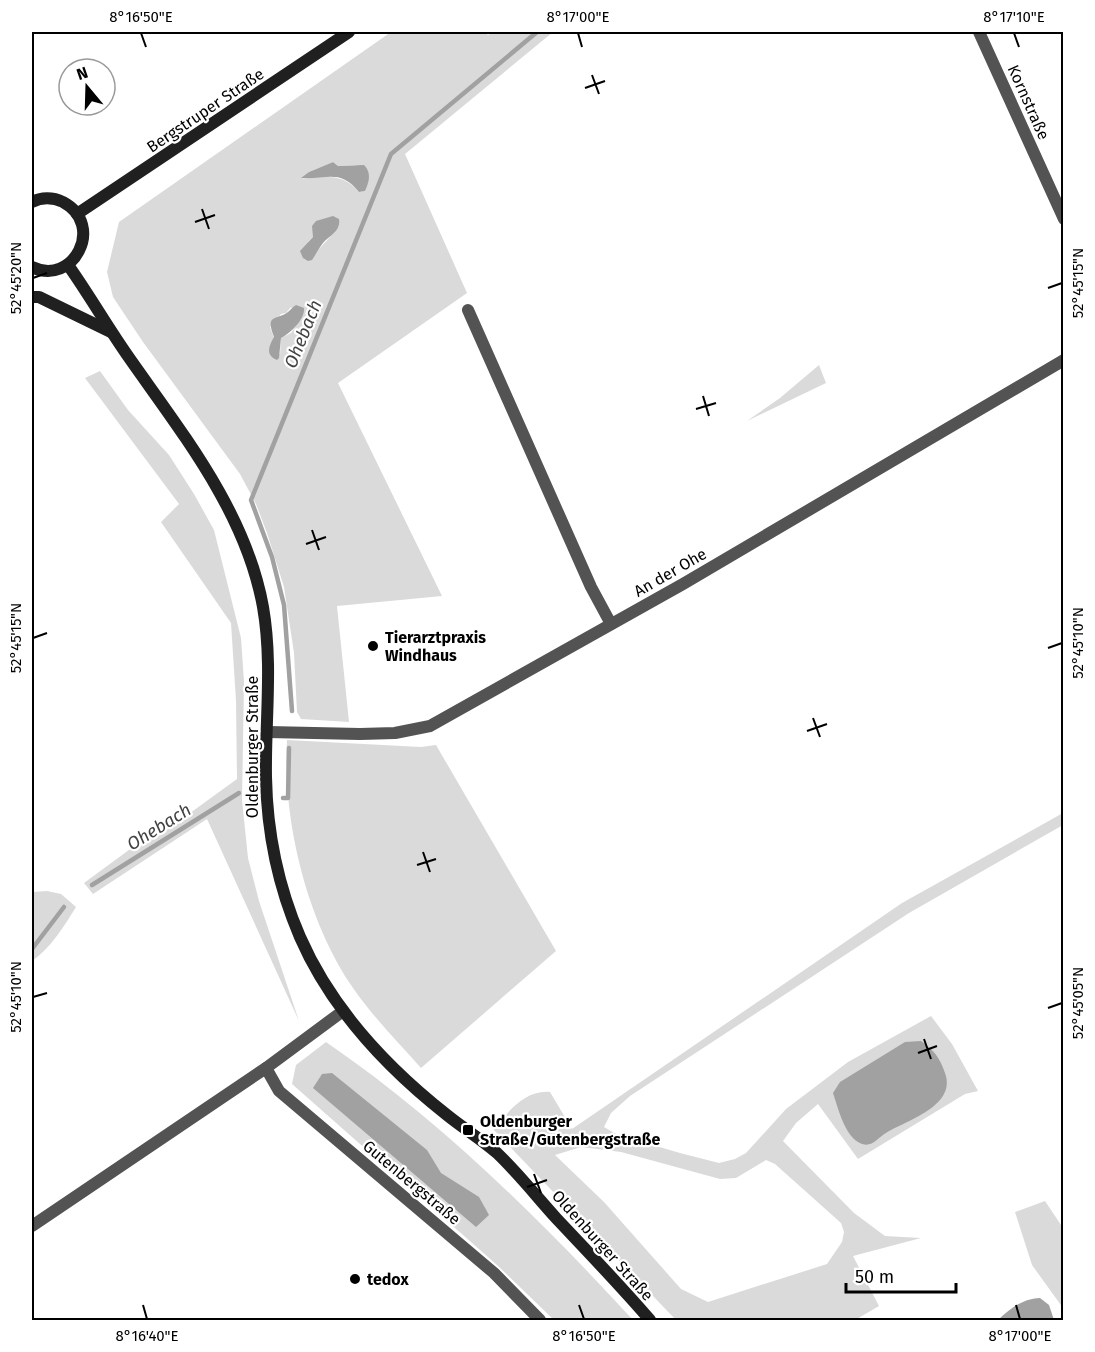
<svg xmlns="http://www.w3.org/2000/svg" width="1095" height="1352" font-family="'Fira Sans',sans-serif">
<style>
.green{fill:#dadada;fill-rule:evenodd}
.water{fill:#a1a1a1}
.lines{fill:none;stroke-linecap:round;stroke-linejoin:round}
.stream{stroke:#a1a1a1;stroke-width:4.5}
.street{stroke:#535353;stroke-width:12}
.secondary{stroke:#202020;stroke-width:12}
.ticks{fill:none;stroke:#000;stroke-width:2}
.poi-dot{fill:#000;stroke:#fff;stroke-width:2}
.labels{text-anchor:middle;stroke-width:4.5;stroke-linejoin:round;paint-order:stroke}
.street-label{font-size:16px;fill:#000;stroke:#fff}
.poi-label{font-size:16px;font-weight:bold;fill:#000;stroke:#fff;text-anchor:start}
.water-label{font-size:18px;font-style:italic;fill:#424242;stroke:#fff}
.neatline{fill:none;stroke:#000;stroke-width:2}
.ticks-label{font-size:15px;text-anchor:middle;fill:#000}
</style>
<rect width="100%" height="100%" fill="#fff"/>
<g class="green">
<path d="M391 32H485L488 35 493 32H553L405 154 467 293 338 383 442 596 337 606 349 722 301 719 297 712 294 653 284 587 267 533 256 504 240 474 143 342 113 297 107 272 119 222ZM333 162 338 166 356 165 369 174 365 191 359 192C343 173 325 176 302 179L309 172ZM331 236 318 250 308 242 313 237ZM291 307 298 323 291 333 281 338 280 355 270 327 281 314 286 313Z"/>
<polygon points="819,365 826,383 747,421 780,398"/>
<polygon points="100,371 128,410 169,455 194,494 214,530 241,638 244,682 242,800 248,858 259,901 299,1021 207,819 93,894 84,883 152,833 157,837 237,779 236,701 231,623 161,522 179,504 85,378"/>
<path d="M287 740 421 747 436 745 556 951 421 1068C398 1042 373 1017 353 988 307 922 282 820 287 740Z"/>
<path d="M1063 813V825L909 913 630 1096 611 1113 604 1127 618 1135 680 1153 719 1163 735 1159 746 1153 786 1109 848 1062 931 1016 952 1044 978 1091 965 1094 858 1159 818 1104 796 1123 783 1141 854 1213 885 1236 921 1238 853 1256 879 1306 855 1320H676L493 1129C509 1112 524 1090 550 1092L572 1129 902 903ZM581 1147 621 1152 720 1179 736 1178 766 1160 775 1164 841 1223 844 1232 842 1242 827 1264 708 1302 681 1289 604 1202 555 1155Z"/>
<path d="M47 891 61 894 76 907C64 926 51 948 32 961V892Z"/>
<path d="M326 1042C440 1120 540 1219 633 1320H554L497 1265 292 1084 296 1065Z"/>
<polygon points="1045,1201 1063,1228 1063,1308 1032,1265 1015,1212"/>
</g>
<g class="water">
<path d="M333 162 338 166 364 165C372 173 369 182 365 191L359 192C340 168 326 180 301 178L309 172Z"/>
<path d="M333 216 339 219C341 231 330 235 323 243 319 248 316 254 312 260L308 261 303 258 300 251 313 237 312 226 316 221Z"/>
<path d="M296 305 304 308C305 319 291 333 281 338L279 358 277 360C265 355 269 346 274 337 265 313 276 321 288 312 291 309 293 307 296 305Z"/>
<path d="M921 1041C934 1050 940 1058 945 1073 957 1106 907 1120 886 1133 877 1138 871 1150 858 1142 844 1133 838 1108 833 1093L840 1082 905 1042Z"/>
<polygon points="332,1073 427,1150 441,1173 479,1197 489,1215 476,1227 313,1088 322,1074"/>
<path d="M1040 1298 1049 1305 1054 1320H998C1011 1308 1022 1299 1040 1298Z"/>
</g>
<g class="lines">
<g class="stream">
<polyline points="292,711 284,605 272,557 251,500 391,154 537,32"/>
<polyline points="283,798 288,798 289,748"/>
<polyline points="92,885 239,793"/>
<polyline points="32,949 64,907"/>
</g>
<g class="street">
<polyline points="979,32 1064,219"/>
<polyline points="468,310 591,587 611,624"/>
<polyline points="268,732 360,734 395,733 430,726 683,584 1064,360"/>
<polyline points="266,1068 279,1091 494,1273 540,1320"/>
<polyline points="32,1226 266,1068 343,1011"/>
</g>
<g class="secondary">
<path d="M32 202C41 197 53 197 63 202 106 225 73 287 32 267"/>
<polyline points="77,214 349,32"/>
<path d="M68 265C90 296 108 328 130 359 184 436 246 513 263 607 273 664 265 721 266 777 267 832 278 886 300 937 331 1008 386 1067 447 1115 463 1128 481 1139 497 1153 518 1173 537 1197 556 1218 588 1252 620 1285 650 1320"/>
<polyline points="32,297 39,297 111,332"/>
</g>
</g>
<path class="ticks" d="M141 33 146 47M578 33 582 47M1014 33 1019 47M592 75 599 94M585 88 605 81M202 209 209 229M195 222 215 215M33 278 47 273M1048 288 1062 283M703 396 709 416M696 409 716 403M312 530 319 550M306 544 326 537M33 638 47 633M1048 648 1062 643M813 718 820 737M807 731 827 724M423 852 430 872M417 865 436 859M33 997 47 993M1048 1008 1062 1003M924 1039 931 1059M918 1053 937 1046M534 1174 541 1193M527 1187 547 1180M143 1305 147 1319M579 1305 584 1319M1016 1305 1020 1319"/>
<g class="poi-dot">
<circle cx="373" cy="646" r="6"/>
<rect x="462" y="1124" width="12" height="12" rx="3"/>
<circle cx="355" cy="1279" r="6"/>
</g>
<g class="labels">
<g class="street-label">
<text transform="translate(1029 102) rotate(66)" y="6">Kornstraße</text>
<text transform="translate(205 110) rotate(-34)" y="6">Bergstruper Straße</text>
<text transform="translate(670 572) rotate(-30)" y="6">An der Ohe</text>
<text transform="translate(252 747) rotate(-90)" y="6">Oldenburger Straße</text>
<text transform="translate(412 1182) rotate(40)" y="6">Gutenbergstraße</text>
<text transform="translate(603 1245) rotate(48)" y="6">Oldenburger Straße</text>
</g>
<g class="poi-label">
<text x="385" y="643">Tierarztpraxis<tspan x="385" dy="18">Windhaus</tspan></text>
<text x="480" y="1127">Oldenburger<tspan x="480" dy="18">Straße/Gutenbergstraße</tspan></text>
<text x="367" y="1285">tedox</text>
</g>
<g class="water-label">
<text transform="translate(303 334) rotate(-68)" y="6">Ohebach</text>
<text transform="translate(159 827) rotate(-32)" y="6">Ohebach</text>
</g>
</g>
<rect width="1095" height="1352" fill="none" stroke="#ffffff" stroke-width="66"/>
<g transform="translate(87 87) rotate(341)"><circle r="28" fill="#ffffff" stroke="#999999" stroke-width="1.5"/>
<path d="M0-4.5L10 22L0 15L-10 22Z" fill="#000000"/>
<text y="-9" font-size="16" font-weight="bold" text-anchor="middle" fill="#000000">N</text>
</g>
<path d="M846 1283v9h110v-9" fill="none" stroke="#000000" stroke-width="3"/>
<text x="855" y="1283" font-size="18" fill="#000000" stroke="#ffffff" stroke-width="4.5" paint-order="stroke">50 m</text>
<rect x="33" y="33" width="1029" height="1286" class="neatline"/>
<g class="ticks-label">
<text x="141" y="22">8°16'50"E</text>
<text x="578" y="22">8°17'00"E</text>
<text x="1014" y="22">8°17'10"E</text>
<text transform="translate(16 278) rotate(-90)" y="5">52°45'20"N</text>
<text transform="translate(1078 283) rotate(-90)" y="5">52°45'15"N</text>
<text transform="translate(16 638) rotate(-90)" y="5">52°45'15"N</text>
<text transform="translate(1078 643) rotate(-90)" y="5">52°45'10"N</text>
<text transform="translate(16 997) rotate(-90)" y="5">52°45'10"N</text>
<text transform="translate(1078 1003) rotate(-90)" y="5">52°45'05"N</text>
<text x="147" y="1341">8°16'40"E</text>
<text x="584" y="1341">8°16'50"E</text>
<text x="1020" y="1341">8°17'00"E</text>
</g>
</svg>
